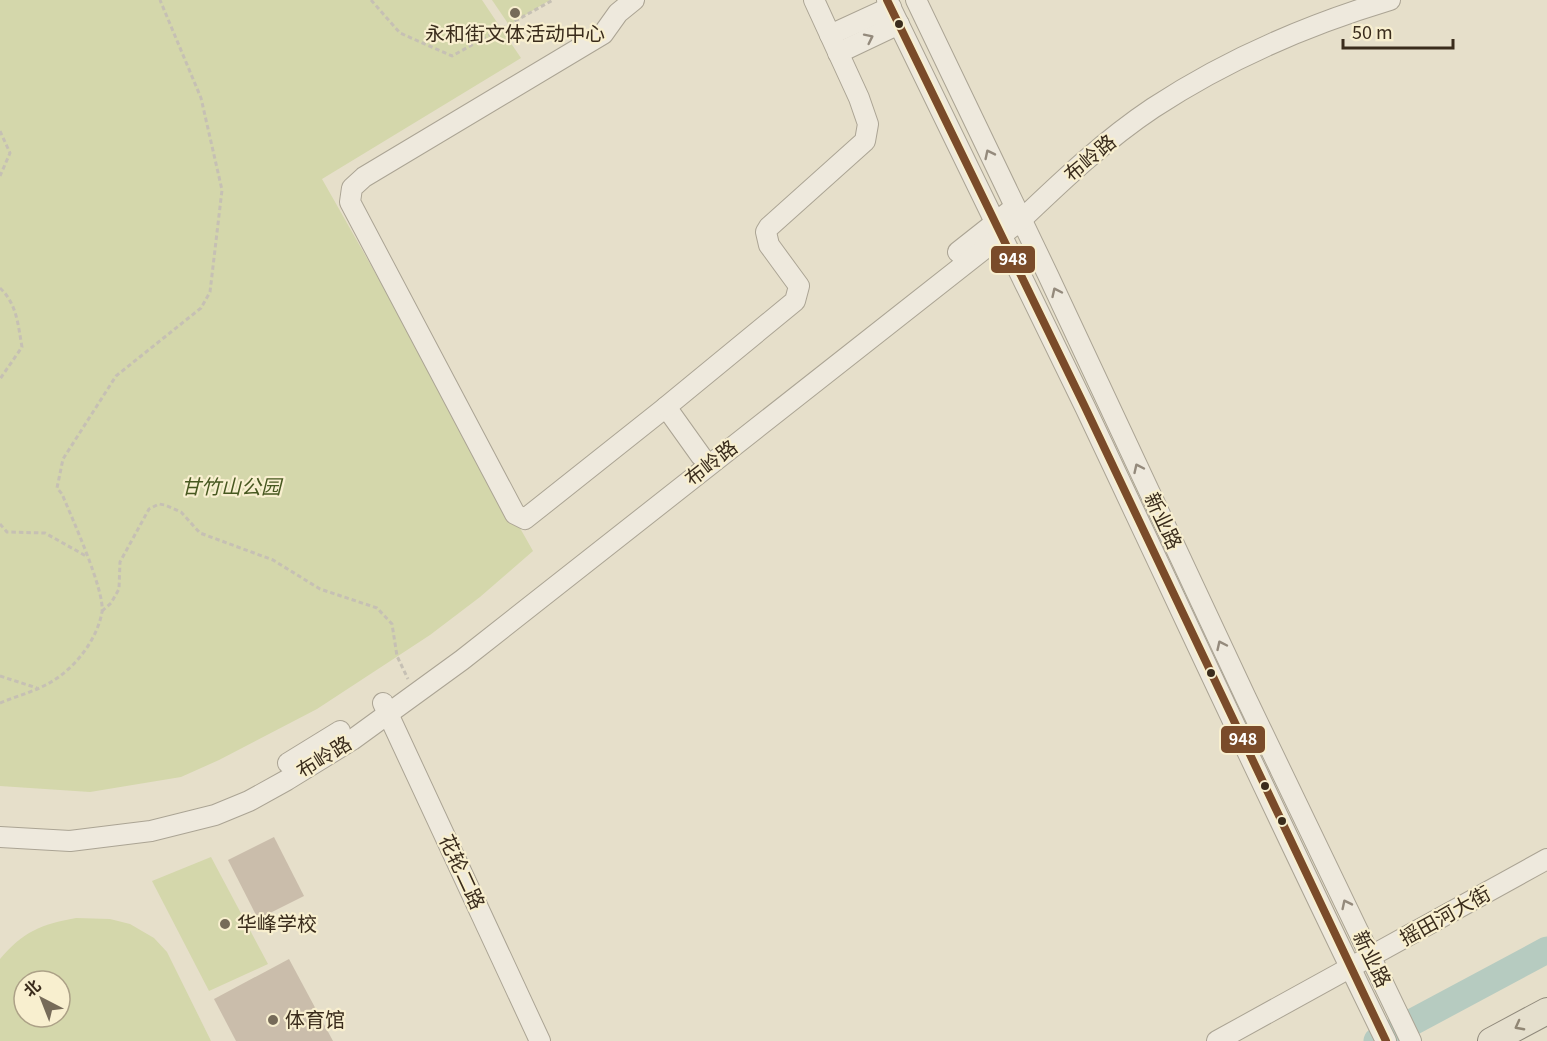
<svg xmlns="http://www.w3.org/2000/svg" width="1547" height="1041" font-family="Georgia,'Noto Sans SC',serif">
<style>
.green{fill:#d4d7ab;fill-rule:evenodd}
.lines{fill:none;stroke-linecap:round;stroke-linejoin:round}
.river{stroke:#b6cbc0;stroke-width:27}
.building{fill:#cabdab}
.minor-casing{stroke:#aba494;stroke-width:22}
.major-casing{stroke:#90897b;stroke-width:28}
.path{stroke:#c6c0b4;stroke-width:3;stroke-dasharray:4.5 3;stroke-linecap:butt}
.minor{stroke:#eee9dd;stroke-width:20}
.major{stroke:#e5dfcd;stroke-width:26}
.bus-1-casing{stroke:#f8efcf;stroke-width:12}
.bus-1{stroke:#7a4b2a;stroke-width:8}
.oneway{stroke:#948a7c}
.oneway2{stroke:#908674}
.poi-dot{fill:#766b59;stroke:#f8efcf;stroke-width:2}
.bus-dot{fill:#3a2c1c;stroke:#f8efcf;stroke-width:2}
.labels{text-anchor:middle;stroke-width:4.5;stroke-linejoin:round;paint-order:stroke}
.poi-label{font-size:20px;fill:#3a2c1c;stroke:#f8efcf;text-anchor:start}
.street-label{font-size:20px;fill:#3a2c1c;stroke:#f8efcf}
.park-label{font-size:20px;font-style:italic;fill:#475820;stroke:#f8efcf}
.line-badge{stroke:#f8efcf;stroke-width:2}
.badge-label{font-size:16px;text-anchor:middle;font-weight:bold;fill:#fff}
</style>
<rect width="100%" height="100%" fill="#e6dfca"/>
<g class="green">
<polygon points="0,0 482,0 521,58 322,179 533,551 480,597 430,635 317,709 219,760 181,777 90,792 0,786"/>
<polygon points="492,0 550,0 509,25"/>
<polygon points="211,857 268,964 209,991 152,881"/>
<path d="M76 918 110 919 130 924 154 938 167 952 211 1041H0V959C23 932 41 924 76 918ZM24 981H60V1017H24Z"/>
</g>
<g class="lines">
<polyline class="river" points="1377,1041 1547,950"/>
</g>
<g class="building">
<polygon points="274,837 304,896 258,919 228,860"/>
<polygon points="289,959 333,1041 236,1041 214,999"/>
</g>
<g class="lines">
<g class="minor-casing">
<g id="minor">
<polyline points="634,0 618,13 603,34 364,177 352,188 350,202 515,514 525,519 666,407 701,456"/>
<path d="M887 0C952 136 1020 271 1085 407 1185 618 1283 831 1386 1041"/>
<polyline points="916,0 1048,275 1246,698 1411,1041"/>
<polyline points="830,35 891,7"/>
<polyline points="838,53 899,24"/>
<polyline points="958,252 1015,207"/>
<polyline points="666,407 795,301 799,286 769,245 766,232 769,227 865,141 868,124 859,98 814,0"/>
<polyline points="383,703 540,1041"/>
<polyline points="288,763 340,731"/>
<path d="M0 837 70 841 151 831 215 815 249 801 287 780 352 740 462 660 1021 220C1063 180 1105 140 1153 108 1226 60 1307 25 1390 0"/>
<polyline points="1217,1041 1547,859"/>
</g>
</g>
<g class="major-casing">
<polyline id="major" points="1491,1041 1547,1011"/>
</g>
<g class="path">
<polyline points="371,0 400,33 452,56 553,0"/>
<polyline points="0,131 10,153 0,176"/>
<path d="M0 288C17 304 18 325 22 347L0 379"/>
<polyline points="0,524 7,532 45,533 86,556"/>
<polyline points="102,611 111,603 119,589 120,562 149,509 159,504 165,505 181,512 200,533 273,560 320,589 377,608 392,624 397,656 408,679"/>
<polyline points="0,676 37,688"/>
<path d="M0 703C17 696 36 691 51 682 75 668 97 640 102 612 105 591 72 518 62 494L57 488 63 459 116 376 201 308 210 292 222 190 201 98 160 0"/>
</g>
<use href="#minor" class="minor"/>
<use href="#major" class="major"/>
<g class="bus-1-casing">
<polyline id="bus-1" points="887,0 1085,407 1386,1041"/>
</g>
<use href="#bus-1" class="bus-1"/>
</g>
<defs><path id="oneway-chevron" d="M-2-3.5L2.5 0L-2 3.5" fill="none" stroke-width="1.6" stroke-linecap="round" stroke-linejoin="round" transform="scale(1.5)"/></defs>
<g class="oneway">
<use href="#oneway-chevron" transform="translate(869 38) rotate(-26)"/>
<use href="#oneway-chevron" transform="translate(989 154) rotate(-116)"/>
<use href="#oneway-chevron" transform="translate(1056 292) rotate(-115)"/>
<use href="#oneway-chevron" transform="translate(1138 468) rotate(-115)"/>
<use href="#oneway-chevron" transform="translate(1221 645) rotate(-115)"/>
<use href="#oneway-chevron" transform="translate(1346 904) rotate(-116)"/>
</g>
<use class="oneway2" href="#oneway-chevron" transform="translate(1519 1026) rotate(152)"/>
<g class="poi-dot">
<circle cx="515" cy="13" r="6"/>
<circle cx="225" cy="924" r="6"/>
<circle cx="273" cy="1020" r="6"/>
</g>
<g class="bus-dot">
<circle cx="899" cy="24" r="5"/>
<circle cx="1211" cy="673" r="5"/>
<circle cx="1265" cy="786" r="5"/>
<circle cx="1282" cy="821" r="5"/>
</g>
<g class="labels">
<g class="poi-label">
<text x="515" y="41" text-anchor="middle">永和街文体活动中心</text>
<text x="237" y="931">华峰学校</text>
<text x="285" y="1027">体育馆</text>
</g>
<g class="street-label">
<text transform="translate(1090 158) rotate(-40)" y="7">布岭路</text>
<text transform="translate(711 463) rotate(-38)" y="7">布岭路</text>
<text transform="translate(1163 521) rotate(65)" y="7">新业路</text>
<text transform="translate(324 757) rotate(-32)" y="7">布岭路</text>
<text transform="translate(462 872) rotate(65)" y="7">花轮二路</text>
<text transform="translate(1445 916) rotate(-29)" y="7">摇田河大街</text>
<text transform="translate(1372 959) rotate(64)" y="7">新业路</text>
</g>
<g class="park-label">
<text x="231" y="494">甘竹山公园</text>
</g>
</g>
<g class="line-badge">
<rect x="990" y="245" width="46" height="29" rx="6" fill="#7a4b2a"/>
<rect x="1220" y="725" width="46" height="29" rx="6" fill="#7a4b2a"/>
</g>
<g class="badge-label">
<text x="1013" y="265">948</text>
<text x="1243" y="745">948</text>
</g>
<g transform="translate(42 999) rotate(318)"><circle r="28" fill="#f8efcf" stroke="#aca187" stroke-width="1.5"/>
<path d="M0-4.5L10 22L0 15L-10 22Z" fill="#766b59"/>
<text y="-9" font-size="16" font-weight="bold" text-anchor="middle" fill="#3a2c1c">北</text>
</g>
<path d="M1343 39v9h110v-9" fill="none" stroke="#3a2c1c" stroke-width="3"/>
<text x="1352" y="39" font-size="18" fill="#3a2c1c" stroke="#f8efcf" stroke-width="4.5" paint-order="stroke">50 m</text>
</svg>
